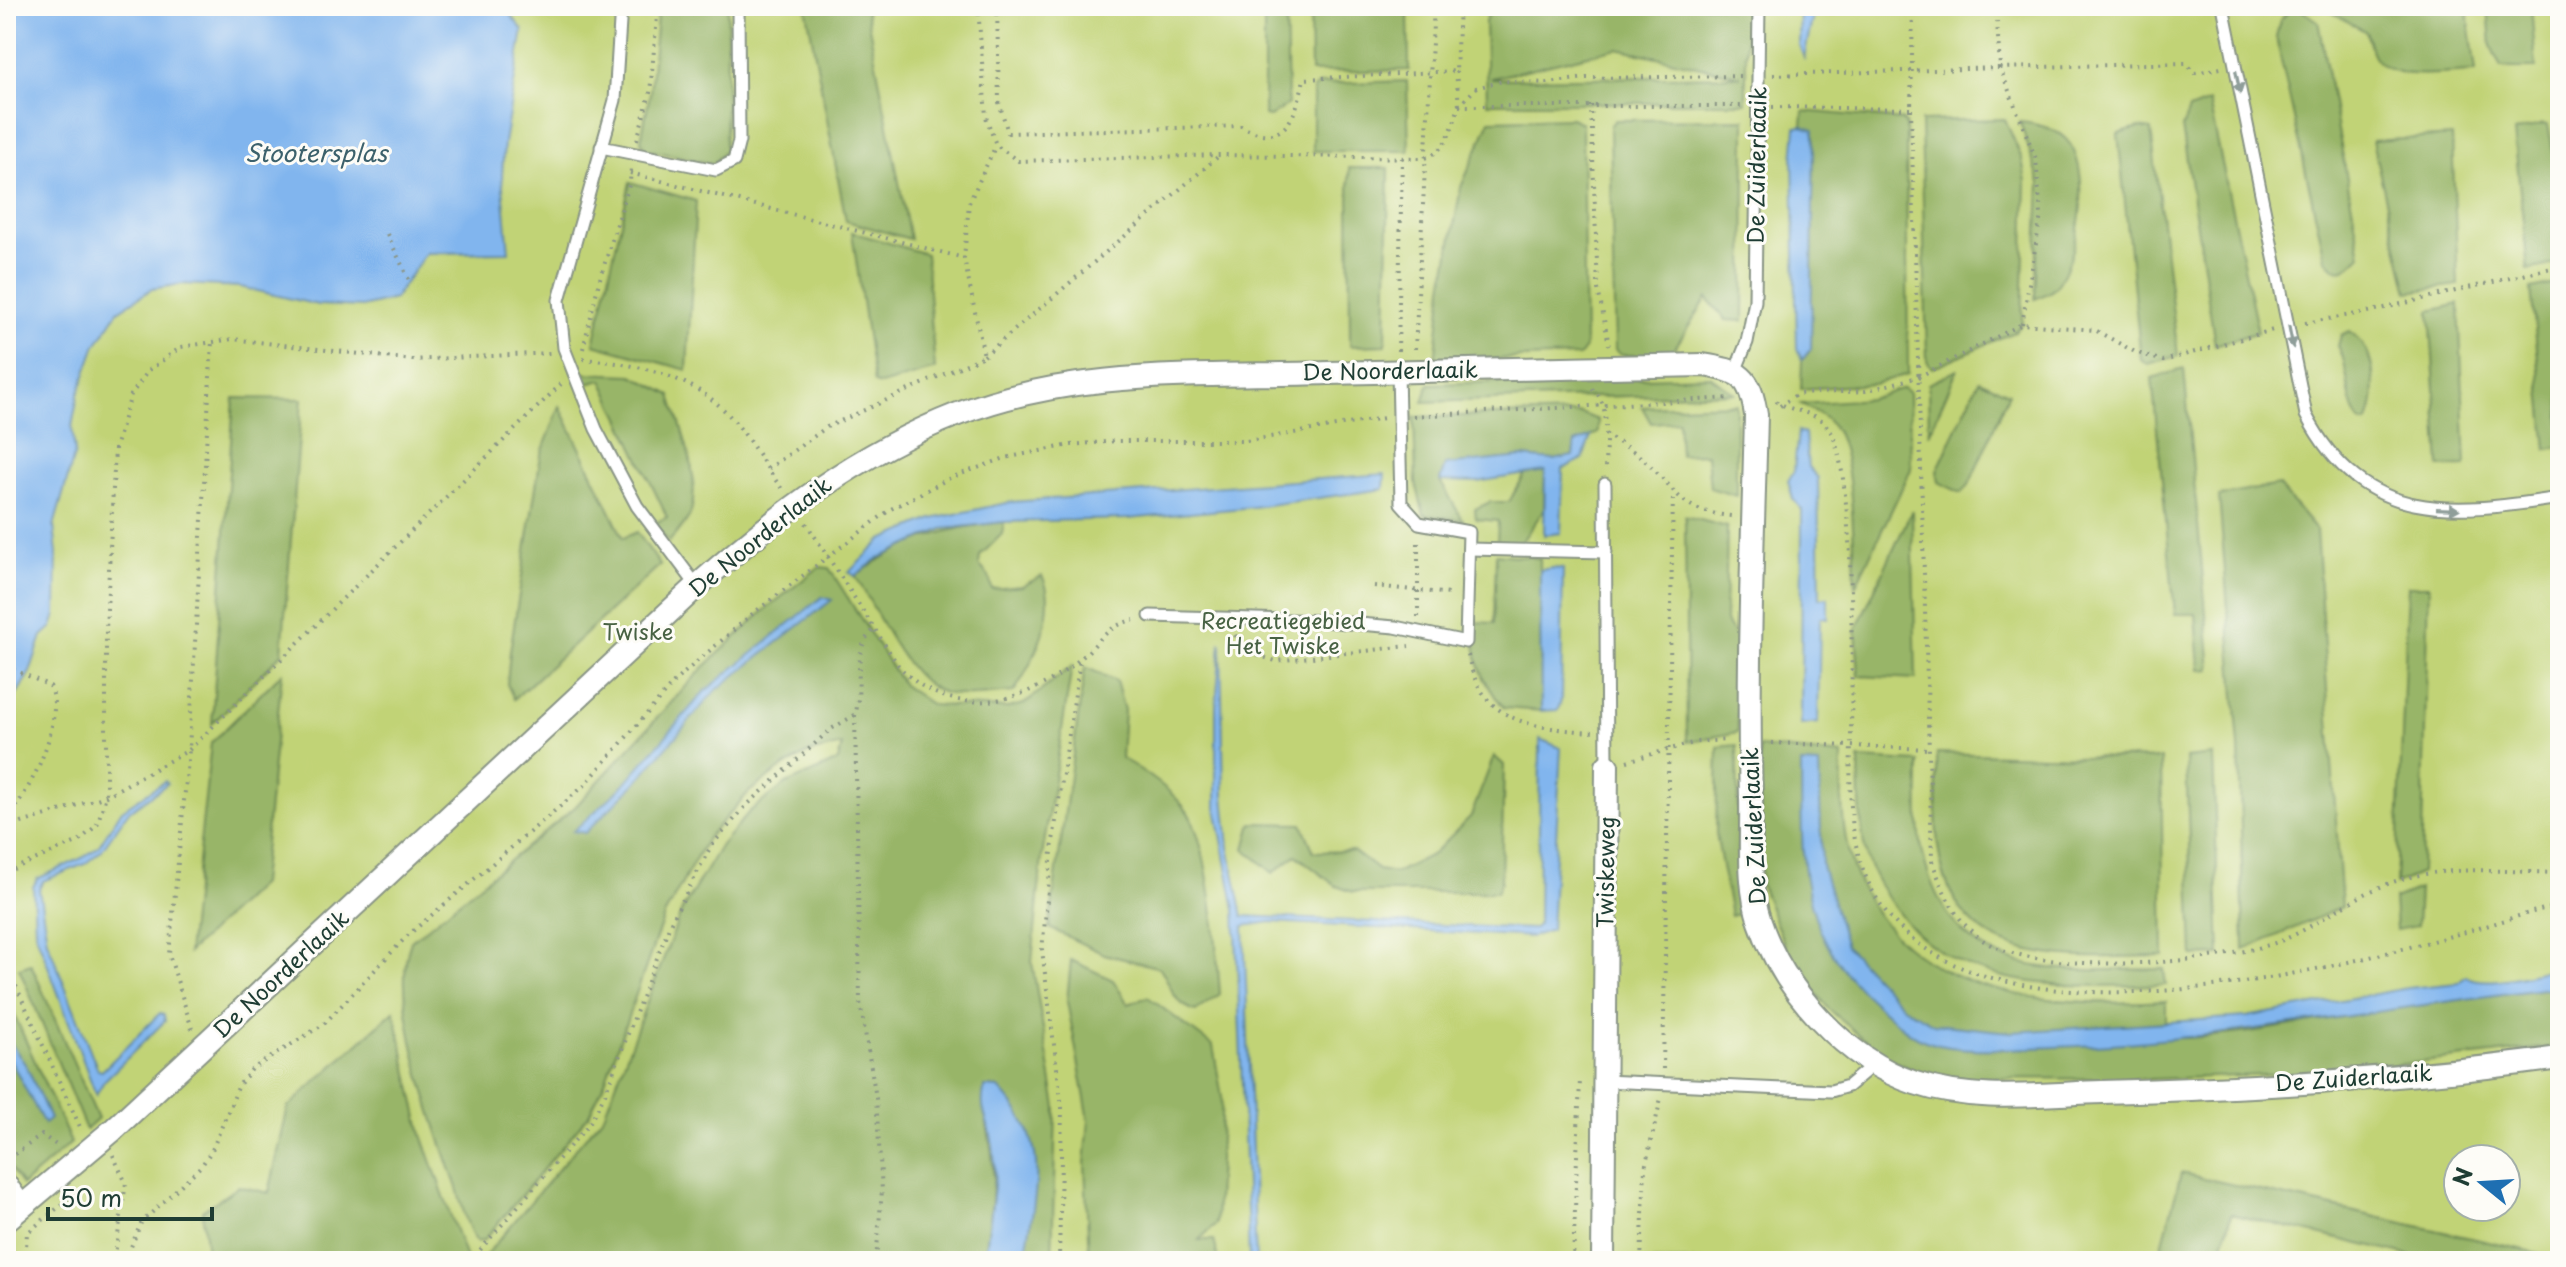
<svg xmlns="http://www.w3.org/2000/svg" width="2566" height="1267" font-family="'Playpen Sans',sans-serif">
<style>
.green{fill:#c1d376;stroke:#708855;stroke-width:2;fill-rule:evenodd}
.forest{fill:#98b567;stroke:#5c794e;stroke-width:2;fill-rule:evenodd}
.water{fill:#81b5ee;stroke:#507991;stroke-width:2}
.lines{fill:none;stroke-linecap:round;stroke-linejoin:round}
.lane-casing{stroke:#8a9586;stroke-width:15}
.street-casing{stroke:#8a9586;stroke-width:26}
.path{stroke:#8a9586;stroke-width:4;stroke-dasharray:2 6;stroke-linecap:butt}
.lane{stroke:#fff;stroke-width:11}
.street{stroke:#fff;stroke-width:22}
.oneway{fill:#8f9e9a}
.labels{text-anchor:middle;stroke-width:6;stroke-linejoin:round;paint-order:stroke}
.street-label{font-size:22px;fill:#1f3d34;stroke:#fdfcf7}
.park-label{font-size:22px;fill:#486244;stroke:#fdfcf7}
.water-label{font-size:24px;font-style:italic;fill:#3c616c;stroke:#fdfcf7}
</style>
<rect width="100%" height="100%" fill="#fdfcf7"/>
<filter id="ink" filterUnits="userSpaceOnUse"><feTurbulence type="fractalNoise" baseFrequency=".0125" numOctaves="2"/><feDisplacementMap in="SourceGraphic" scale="16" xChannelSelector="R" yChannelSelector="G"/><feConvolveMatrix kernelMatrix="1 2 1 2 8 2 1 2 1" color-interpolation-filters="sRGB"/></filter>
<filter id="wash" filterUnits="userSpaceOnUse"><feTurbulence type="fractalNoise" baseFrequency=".006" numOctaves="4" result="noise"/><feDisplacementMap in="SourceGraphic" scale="32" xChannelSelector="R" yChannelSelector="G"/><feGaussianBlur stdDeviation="1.8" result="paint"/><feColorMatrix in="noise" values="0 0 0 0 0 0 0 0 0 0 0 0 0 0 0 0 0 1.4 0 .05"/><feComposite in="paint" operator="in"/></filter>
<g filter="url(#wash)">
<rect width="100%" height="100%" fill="#f4edd9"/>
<path class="green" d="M6 6H2560V1261H6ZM2458 1159H2506V1207H2458Z"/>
<g class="forest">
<polygon points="658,6 728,6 725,151 713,164 644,149 641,140 650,93"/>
<polygon points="806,6 865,6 910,239 846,221"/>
<polygon points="1264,6 1286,6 1288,104 1270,117 1264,116"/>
<path d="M1581 6H1746V103H1487L1485 22 1489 11ZM1617 48 1741 76 1492 79V78Z"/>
<path d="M2295 6 2318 21 2361 255C2348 269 2338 278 2325 258L2276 37 2280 20Z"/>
<path d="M2321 6H2467L2476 72C2449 72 2390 84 2374 56 2370 50 2369 39 2366 32Z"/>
<polygon points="2488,6 2531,6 2536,68 2501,68 2491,46"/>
<polygon points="1310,8 1408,8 1409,70 1311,72"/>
<polygon points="1407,81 1409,151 1313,151 1313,89 1320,84"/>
<polygon points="2209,102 2258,332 2215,345 2182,127 2189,110"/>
<polygon points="1803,111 1902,120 1906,125 1908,374 1874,384 1801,389 1802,360 1811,349 1814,131 1802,126"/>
<polygon points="1571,118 1582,123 1585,348 1579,356 1435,361 1443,287 1461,187 1490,120"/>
<polygon points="1745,119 1744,321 1726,320 1707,298 1669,357 1621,355 1615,350 1610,126 1615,120"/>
<polygon points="2005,119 2022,159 2026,182 2022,324 2014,332 1932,368 1927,361 1921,121"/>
<path d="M2020 122C2037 124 2059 128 2070 144 2092 176 2079 257 2056 287 2050 293 2042 296 2035 299L2040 183Z"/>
<polygon points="2543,124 2548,125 2560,183 2560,263 2528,270 2514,132"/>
<polygon points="2139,128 2151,130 2178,356 2148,364 2141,360 2118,134"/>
<polygon points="2452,136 2458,285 2408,292 2372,141"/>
<polygon points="1349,168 1389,168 1386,345 1350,346"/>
<polygon points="630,182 696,201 687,370 594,344"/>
<polygon points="852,232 926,254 935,369 881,385 874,383"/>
<polygon points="2560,283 2560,447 2547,449 2531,289"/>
<polygon points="2459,304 2466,466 2440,467 2430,311"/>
<path d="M2349 331C2377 349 2378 392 2368 422L2362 423C2344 404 2351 369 2338 346L2341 335Z"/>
<polygon points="2184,369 2211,669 2200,670 2196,614 2175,614 2152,378"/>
<polygon points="1957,370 1929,434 1928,384"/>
<path d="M579 373 632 375 671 395C681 430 701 474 691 512 688 523 676 533 669 542L653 524 667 517 602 380 587 384Z"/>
<polygon points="1710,376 1734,393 1423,402 1429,384"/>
<polygon points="1979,380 2009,393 1969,485 1961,493 1939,482 1937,471"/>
<path d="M1903 388 1909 393 1911 469 1855 587C1854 551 1854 450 1832 425 1824 415 1812 410 1801 404L1870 399Z"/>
<polygon points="234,398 302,399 282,653 212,724"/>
<polygon points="1736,404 1736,496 1710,488 1707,454 1680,455 1678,421 1651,423 1642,407"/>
<polygon points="560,406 623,538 637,532 660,565 514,699 507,684 510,651 541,455"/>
<polygon points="1580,413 1598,420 1598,433 1575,443 1573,456 1553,460 1522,457 1445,466 1440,481 1463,520 1424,515 1416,483 1414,417"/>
<polygon points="1545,471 1544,510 1519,545 1497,543 1498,521 1476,519 1475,509 1490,502 1509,502 1525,474"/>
<polygon points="2278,485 2316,530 2342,907 2244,950 2239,746 2219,496"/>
<polygon points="1912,510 1916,679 1859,676 1856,629"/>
<polygon points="1685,516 1727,527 1725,622 1736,636 1738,732 1687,742"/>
<path d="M1004 522 1002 534 980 556 979 565 989 576 992 589 1022 586 1042 576C1060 607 1033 663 1014 692 993 693 966 698 945 693 906 683 877 609 855 576 903 541 946 527 1004 522Z"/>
<path d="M1496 554 1540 558 1541 711 1504 708C1481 680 1473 659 1475 622L1494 623Z"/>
<path d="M819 567 829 568 903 685 932 705 1008 708 1024 704 1072 666 1042 857 1032 962 1056 1107 1052 1261H1025L999 1088 985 1087C982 1115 992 1139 993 1167 995 1200 987 1229 985 1261H481L604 1115 682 910 721 845 749 812 786 784 838 761 842 745 809 753 783 767 749 792 707 838 664 916 603 1087 588 1116 484 1240 477 1242C466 1228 462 1203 456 1185 435 1126 388 1000 411 941L575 807 703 668 766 609Z"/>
<polygon points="2408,586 2429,586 2421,873 2396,884"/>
<path d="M1085 667 1116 681 1124 710 1121 758C1144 771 1167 786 1184 807 1210 837 1217 953 1220 994L1196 1011C1171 1003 1173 987 1160 968L1104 954 1049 928Z"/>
<polygon points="282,673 261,884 188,953 211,743"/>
<polygon points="1737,745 1739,876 1746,912 1731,916 1716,833 1718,747"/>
<path d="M1759 747 1842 755C1841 790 1841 831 1852 864 1897 998 2047 1008 2166 1001V1038C2227 1039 2288 1025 2348 1016 2419 1004 2489 995 2560 987V1046L2328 1073 2155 1079 1931 1078 1892 1060 1862 1038 1829 1009 1790 959 1761 885Z"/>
<path d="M1937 753 2161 759 2164 956C2077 957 1965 972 1941 863 1933 829 1938 787 1937 753Z"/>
<polygon points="2213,755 2220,955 2193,956 2186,758"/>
<polygon points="1494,756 1504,765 1501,882 1497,892 1353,892 1336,886 1296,855 1273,873 1245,849 1252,823 1302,824 1314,852 1353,851 1378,870 1395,873 1433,854 1471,816"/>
<path d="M1859 759 1919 762C1919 795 1916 834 1926 866 1961 986 2063 970 2164 969L2166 985C2071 986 1958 996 1896 909 1882 891 1870 873 1865 850 1859 821 1860 789 1859 759Z"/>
<polygon points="2419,889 2417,926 2396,930 2394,899"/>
<polygon points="1071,960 1113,980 1128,1004 1148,997 1213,1046 1222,1097 1216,1224 1199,1240 1214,1240 1219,1261 1089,1261 1085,1163 1089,1120 1067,1001"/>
<polygon points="31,964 98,1119 86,1130 19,968"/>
<polygon points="6,996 71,1143 22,1185 6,1162"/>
<polygon points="394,1011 422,1135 467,1261 208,1261 202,1211 239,1186 269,1193 288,1107"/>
<polygon points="2181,1173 2560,1258 2560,1261 2433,1261 2231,1214 2219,1261 2158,1261"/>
</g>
<g class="water">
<polygon points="6,6 503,6 523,30 504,143 502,176 509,252 426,253 394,299 362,307 318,305 240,287 182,284 152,289 118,311 96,345 78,395 72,427 75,452 54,526 57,553 56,615 52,627 42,636 30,672 6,713"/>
<polygon points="1800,6 1815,6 1804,58 1799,45"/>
<polygon points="1802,126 1814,130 1811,349 1802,360 1797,349 1793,160 1796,127"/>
<polygon points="1798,431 1805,434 1808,467 1818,478 1820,598 1828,597 1828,618 1820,617 1818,723 1801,725 1802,510 1793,499 1788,481 1794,471"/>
<polygon points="1591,436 1583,459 1563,469 1561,533 1544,535 1545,471 1477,482 1440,481 1445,465 1522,457 1553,460 1573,456 1575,443"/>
<polygon points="1385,474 1384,489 1253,507 1128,519 1004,522 943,529 879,558 855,576 849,572 882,540 932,519 1011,502"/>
<polygon points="1552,568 1563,569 1561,700 1558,710 1541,711 1540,570"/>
<polygon points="822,597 832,600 714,692 634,785 585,833 573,831 620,789 704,692"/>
<polygon points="1221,642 1224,795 1229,847 1243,916 1533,929 1538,924 1540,739 1561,748 1551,930 1532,937 1271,922 1244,926 1256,1261 1249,1261 1235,910 1216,808 1216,707"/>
<path d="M1801 764 1819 765 1822 866 1846 946 1902 1006 1934 1024 2011 1032 2246 1017 2408 988 2458 983 2466 976C2485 988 2540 973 2560 965V987C2391 1006 2225 1041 2055 1047 2018 1048 1964 1054 1928 1042 1910 1036 1893 1019 1879 1007 1796 934 1802 866 1801 764Z"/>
<polygon points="165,781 167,784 128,812 101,851 85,864 43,881 39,889 47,940 98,1070 102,1071 160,1013 164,1015 165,1021 104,1081 96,1095 35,931 33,887 37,879 84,857 98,847 122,810"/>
<polygon points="6,1036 27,1067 50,1119 44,1124 6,1052"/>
<path d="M985 1087 999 1088C1055 1146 1034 1190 1025 1261H985C988 1220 1001 1177 991 1135 986 1117 979 1106 985 1087Z"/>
</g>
</g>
<g filter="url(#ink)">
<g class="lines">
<g class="lane-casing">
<g id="lane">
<polyline points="621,6 615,100 559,300 564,348 596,429 637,506 697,586"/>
<path d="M2223 6 2306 415C2364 526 2453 514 2560 498"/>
<polyline points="601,147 716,170 734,161 739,141 738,6"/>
<polyline points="1735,372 1747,342 1755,301 1759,6"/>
<polyline points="1605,484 1607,766"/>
<polyline points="1469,549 1606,552"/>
<polyline points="1150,616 1324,621 1395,627 1466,642 1469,532 1419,523 1401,503 1398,371"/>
<polyline points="1604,1081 1831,1091 1848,1086 1874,1064"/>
<polyline points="6,1176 26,1204"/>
</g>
</g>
<g class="street-casing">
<g id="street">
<path d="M6 1220 113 1130 697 586C776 516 858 453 958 414 1077 368 1203 377 1328 373 1453 370 1578 367 1703 365 1741 371 1750 376 1756 415 1753 542 1747 670 1751 798 1752 838 1747 884 1760 922 1783 990 1846 1060 1915 1083 1975 1103 2040 1094 2102 1092 2255 1088 2408 1079 2560 1058"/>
<polyline points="1603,1261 1607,766"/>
</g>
</g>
<g class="path">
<path d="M978 6 986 117 996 145 1018 161 1220 155 1425 158C1447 151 1453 126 1459 106H1744"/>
<path d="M997 6 999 102 1008 133 1241 126C1286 151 1296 115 1304 79L1456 71 1459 6"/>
<polyline points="1456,71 1459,106"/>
<polyline points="1773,75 2000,68 1996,6"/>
<polyline points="1591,105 1598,289 1609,345"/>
<polyline points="1459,106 1476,88 1503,81 1548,83 1586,78 1744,76"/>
<polyline points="1772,107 1911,109 1913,6"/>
<path d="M1911 109 1932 861C1944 893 1954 921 1984 941 2039 977 2222 965 2283 940 2318 925 2349 899 2385 885 2439 863 2503 872 2560 873"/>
<polyline points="637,140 650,93 658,6"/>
<polyline points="630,173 964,258"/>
<polyline points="387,234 411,284"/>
<polyline points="2305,323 2368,312 2560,266"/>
<polyline points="2022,324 2041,215 2036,159 2000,68 2186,63 2195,73 2221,68"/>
<polyline points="583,349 599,282 630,182 631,168"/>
<polyline points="1415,349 1434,6"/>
<polyline points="1398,351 1402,158"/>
<polyline points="984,356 1220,155"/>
<path d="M583 359C633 363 691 375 727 413 748 435 764 465 782 489"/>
<path d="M1592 389C1612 402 1605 446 1605 468"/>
<path d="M1776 401C1794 414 1816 409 1830 430 1844 452 1848 527 1850 555 1852 614 1852 673 1851 732 1851 768 1848 804 1855 840 1882 983 2040 998 2158 991 2262 985 2369 959 2469 931 2500 922 2529 912 2560 905"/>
<polyline points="1780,406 1797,394 1865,391 1918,377 2022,324 2095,330 2135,352 2163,361 2273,330"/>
<polyline points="1413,416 1732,398"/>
<path d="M1605 434C1617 442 1632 449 1643 459 1680 491 1676 511 1732 516"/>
<polyline points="768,469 827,427 984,356 964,258 969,203 996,145"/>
<path d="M806 523 898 665C948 723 1028 705 1080 659 1099 643 1107 625 1134 620"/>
<polyline points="1374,586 1451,594"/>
<polyline points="1418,617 1418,538"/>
<polyline points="1235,635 1246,652 1276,661 1409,646"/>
<path d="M1468 655C1481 724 1534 728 1593 732"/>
<path d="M6 666 50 686C66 718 31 793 6 818"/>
<polyline points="855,715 860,1002 876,1098 882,1190 876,1261"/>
<polyline points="1772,743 1929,749"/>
<polyline points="1627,761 1696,742 1727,740"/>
<polyline points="6,828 106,796 189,750 561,384"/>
<polyline points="6,872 79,841 97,825 106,796 106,630 115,448 131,395 148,371 181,347 232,339 412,360 551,353"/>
<polyline points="6,964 81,1129"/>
<polyline points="192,1029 169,954 189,750 212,341"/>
<polyline points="1663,1069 1673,494"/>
<polyline points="113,1155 126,1183 114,1261"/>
<polyline points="8,1159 42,1135 59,1147"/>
<polyline points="25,1261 27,1233 70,1198"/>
<polyline points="125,1261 141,1223 202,1165 212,1150 239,1085 252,1069 324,1024 407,936 584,786 677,679 751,615 891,509 950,478 1005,458 1070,445 1116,441 1246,441 1384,418"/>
<path d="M460 1261 474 1257 589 1124 605 1094 670 924 711 846 746 806 831 729 855 715C864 688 850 647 875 629"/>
<polyline points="1059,1261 1062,1108 1042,950 1053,841 1080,660"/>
<polyline points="1573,1261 1580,1079"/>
<polyline points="1641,1261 1645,1168 1661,1098"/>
</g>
<use href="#lane" class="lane"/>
<use href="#street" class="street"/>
</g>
<defs><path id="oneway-solid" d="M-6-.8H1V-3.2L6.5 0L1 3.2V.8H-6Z" transform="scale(2)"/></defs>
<g class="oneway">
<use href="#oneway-solid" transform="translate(2238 82) rotate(78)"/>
<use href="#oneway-solid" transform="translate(2291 337) rotate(79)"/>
<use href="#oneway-solid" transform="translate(2448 509) rotate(2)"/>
</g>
</g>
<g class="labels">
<g class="street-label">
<text transform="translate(1757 165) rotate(-89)" y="8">De Zuiderlaaik</text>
<text transform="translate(1390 371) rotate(-1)" y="8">De Noorderlaaik</text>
<text transform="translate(760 537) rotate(-39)" y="8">De Noorderlaaik</text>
<text transform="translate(1754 826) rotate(-93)" y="8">De Zuiderlaaik</text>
<text transform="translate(1606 872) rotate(-89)" y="8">Twiskeweg</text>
<text transform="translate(281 974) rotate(-43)" y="8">De Noorderlaaik</text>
<text transform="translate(2354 1078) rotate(-4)" y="8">De Zuiderlaaik</text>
</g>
<g class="park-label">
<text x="1283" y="629">Recreatiegebied<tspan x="1283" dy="25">Het Twiske</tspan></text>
<text x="638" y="640">Twiske</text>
</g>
<g class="water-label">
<text x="316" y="162">Stootersplas</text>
</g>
</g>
<rect width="2566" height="1267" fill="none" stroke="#fdfcf7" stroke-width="32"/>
<g transform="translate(2482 1183) rotate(288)"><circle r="38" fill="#fdfcf7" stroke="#a4b0a9" stroke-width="2"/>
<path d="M0-6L14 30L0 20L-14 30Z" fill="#1f6fb2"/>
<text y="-12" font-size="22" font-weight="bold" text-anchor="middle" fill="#1f3d34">N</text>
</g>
<path d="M48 1207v12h164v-12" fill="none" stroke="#1f3d34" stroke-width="4"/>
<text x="60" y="1207" font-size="24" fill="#1f3d34" stroke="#fdfcf7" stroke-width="6" paint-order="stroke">50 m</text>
</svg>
